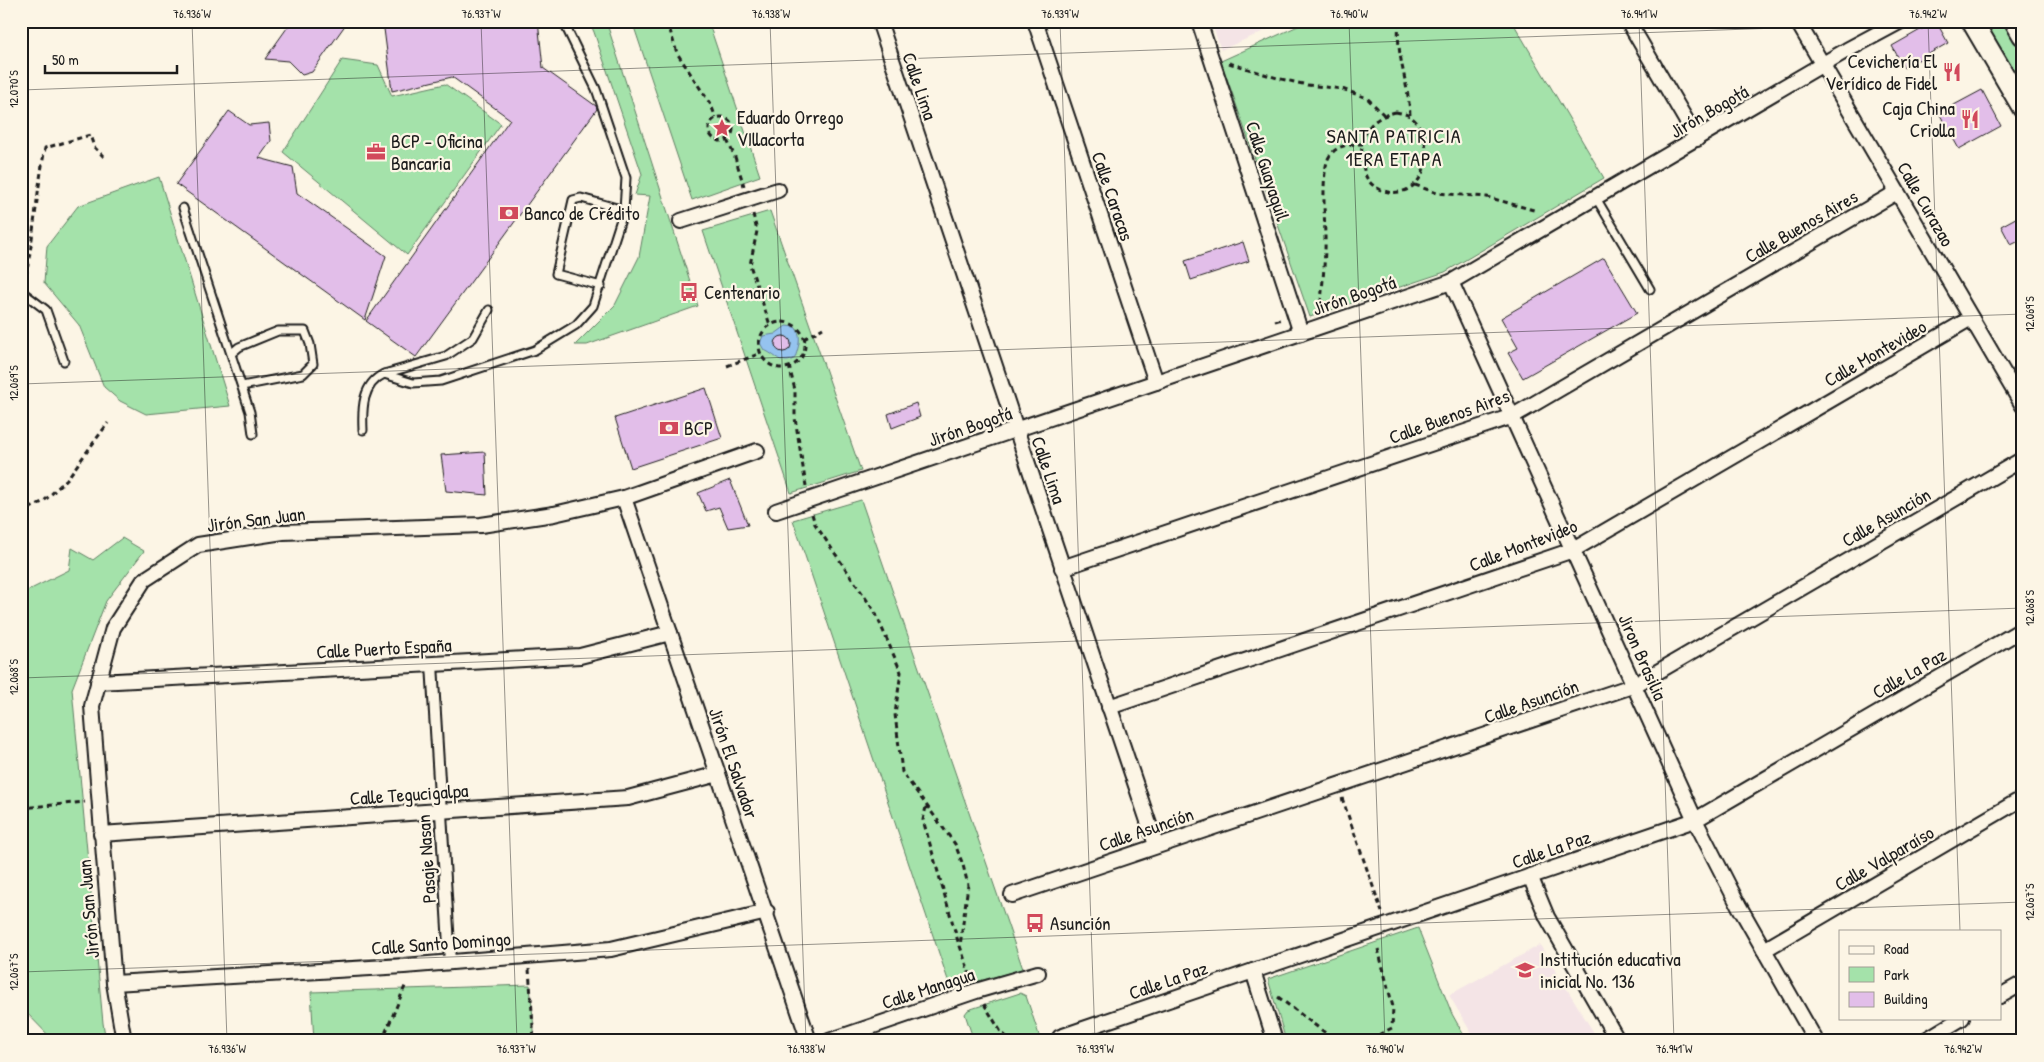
<svg xmlns="http://www.w3.org/2000/svg" width="2044" height="1062" font-family="'Patrick Hand',sans-serif">
<style>
.built{fill:#f4e4e6}
.green{fill:#a4e2aa;stroke:#607f63}
.water{fill:#95c3ef;stroke:#65809b;fill-rule:evenodd}
.building{fill:#e2bee9;stroke:#1c1c1c}
.lines{fill:none;stroke-linecap:round;stroke-linejoin:round}
.service-casing{stroke:#1c1c1c;stroke-width:11}
.pedestrian-casing{stroke:#1c1c1c;stroke-width:14}
.minor-casing{stroke:#1c1c1c;stroke-width:18}
.secondary-casing{stroke:#1c1c1c;stroke-width:24}
.path{stroke:#1c1c1c;stroke-width:3;stroke-dasharray:5 4;stroke-linecap:butt}
.service{stroke:#fcf5e5;stroke-width:7}
.pedestrian{stroke:#fcf5e5;stroke-width:10}
.minor{stroke:#fcf5e5;stroke-width:14}
.secondary{stroke:#fcf5e5;stroke-width:20}
.ticks{fill:none;stroke:#1c1c1c;stroke-width:1;stroke-opacity:0.45}
.labels{text-anchor:middle;stroke-width:4.5;stroke-linejoin:round;paint-order:stroke}
.poi-label{font-size:19px;fill:#1c1c1c;stroke:#fcf5e5;text-anchor:start}
.street-label{font-size:19px;fill:#1c1c1c;stroke:#fcf5e5}
.neighbourhood-label{font-size:20px;letter-spacing:1px;fill:#1c1c1c;stroke:#fcf5e5}
.neatline{fill:none;stroke:#1c1c1c;stroke-width:2}
.ticks-label{font-size:12px;text-anchor:middle;fill:#1c1c1c}
</style>
<rect width="100%" height="100%" fill="#fcf5e5"/>
<filter id="ink" filterUnits="userSpaceOnUse"><feTurbulence type="fractalNoise" baseFrequency=".02" numOctaves="2"/><feDisplacementMap in="SourceGraphic" scale="10" xChannelSelector="R" yChannelSelector="G"/><feConvolveMatrix kernelMatrix="1 2 1 2 8 2 1 2 1" color-interpolation-filters="sRGB"/></filter>
<g filter="url(#ink)">
<g class="built">
<polygon points="1211,21 1287,21 1221,50"/>
<polygon points="1540,945 1599,1041 1476,1041 1449,995"/>
</g>
<g class="green">
<polygon points="589,21 606,21 698,306 587,345 575,345 615,305 639,257 650,196 635,195 642,174 594,32"/>
<polygon points="632,21 708,21 760,176 692,200"/>
<polygon points="1309,21 1512,21 1604,178 1445,272 1310,317 1221,61"/>
<polygon points="1984,21 2005,21 2023,52 2023,89"/>
<polygon points="342,60 378,65 392,96 445,84 501,124 407,255 283,152"/>
<polygon points="159,177 230,406 146,414 120,401 104,387 79,325 44,283 47,246 78,206"/>
<polygon points="770,211 861,471 791,493 703,231"/>
<polygon points="861,500 1023,969 951,989 793,520"/>
<polygon points="122,538 144,551 106,601 72,689 103,1023 106,1041 54,1041 21,1007 21,594 69,570 72,548 93,560"/>
<polygon points="1418,928 1452,1014 1467,1041 1286,1041 1268,979"/>
<polygon points="530,985 535,1041 314,1041 311,992"/>
<polygon points="1020,993 1026,996 1041,1041 974,1041 965,1014 968,1010"/>
</g>
<path class="water" d="M786 326 795 327C803 336 798 348 795 358 782 367 775 354 764 350L760 343 763 336 775 334ZM784 336 790 341V349L783 352 776 348V344L780 337Z"/>
<g class="building">
<polygon points="292,21 348,21 312,72 302,75 288,61 265,59"/>
<polygon points="383,21 538,21 543,68 596,106 597,109 416,357 366,321 510,119 452,77 392,91"/>
<polygon points="1936,21 1948,43 1904,68 1892,46"/>
<polygon points="1982,90 2001,126 1959,149 1939,113"/>
<polygon points="229,111 249,125 269,123 271,141 259,158 293,167 297,193 386,256 365,320 176,184"/>
<polygon points="2023,214 2023,239 2011,245 2001,226"/>
<polygon points="1243,242 1249,261 1191,280 1185,261"/>
<polygon points="1604,258 1637,313 1523,378 1508,353 1518,348 1501,318"/>
<circle cx="783" cy="344" r="8"/>
<polygon points="706,388 722,438 631,468 615,418"/>
<polygon points="916,403 920,417 892,428 888,414"/>
<polygon points="485,452 487,495 446,491 441,455"/>
<polygon points="730,480 748,525 728,528 719,507 706,511 698,493"/>
</g>
<g class="lines">
<g class="service-casing">
<g id="service">
<polyline points="1596,198 1650,289"/>
<polyline points="183,208 250,412 253,434"/>
<polyline points="601,286 556,274 573,200 581,198 624,210"/>
<polyline points="21,291 46,310 64,361"/>
<polyline points="232,353 239,347 278,331 305,331 310,344 313,364 303,374 242,386"/>
<polyline points="384,374 446,356 473,338 489,310"/>
<path d="M363 430C362 409 362 384 384 374L413 383 441 381 535 350 576 325 593 306 624 210 626 178 596 89 563 21"/>
</g>
</g>
<g class="pedestrian-casing">
<polyline id="pedestrian" points="432,664 450,962"/>
</g>
<g class="minor-casing">
<g id="minor">
<polyline points="879,21 1156,845"/>
<polyline points="1035,21 1156,382"/>
<polyline points="1199,21 1301,333"/>
<polyline points="1628,21 1697,139"/>
<polyline points="1797,21 2023,406"/>
<polyline points="681,221 778,190"/>
<polyline points="1451,282 1695,820 1739,906 1816,1041"/>
<polyline points="624,498 809,1041"/>
<polyline points="776,511 1451,282 1847,50 1901,21"/>
<polyline points="1062,568 1513,416 1897,192"/>
<polyline points="98,682 580,656 670,633"/>
<polyline points="1109,707 1573,550 1971,318"/>
<polyline points="101,834 628,798 718,774"/>
<polyline points="1530,876 1547,917 1618,1041"/>
<polyline points="1012,895 1635,685 2023,459"/>
<polyline points="1764,950 2023,798"/>
<polyline points="1253,971 1275,1041"/>
<polyline points="114,983 404,966 611,949 767,912"/>
<polyline points="2000,996 2023,983"/>
<polyline points="1060,1037 1695,820 2023,629"/>
<polyline points="124,1041 114,983 92,706 113,628 144,580 198,545 283,532 481,525 554,514 624,498 757,451"/>
<polyline points="829,1041 976,991 1038,973"/>
<polyline points="1924,1041 1962,1018"/>
</g>
</g>
<g class="secondary-casing">
<g id="secondary">
<polyline points="1972,21 2023,108"/>
<polyline points="2015,21 2023,35"/>
</g>
</g>
<g class="path">
<polyline points="667,21 677,53 711,105 716,118"/>
<path d="M1399 21C1395 54 1409 83 1410 116"/>
<polyline points="722,26 739,21"/>
<polyline points="1229,63 1277,78 1307,85 1342,89 1367,98 1384,115"/>
<path d="M1396 112C1401 113 1407 114 1411 117 1429 130 1431 167 1416 183 1401 200 1368 193 1364 170 1357 140 1365 119 1396 112Z"/>
<circle cx="721" cy="129" r="12"/>
<polyline points="727,140 735,157 744,186"/>
<polyline points="1415,185 1437,193 1487,197 1537,211"/>
<polyline points="753,214 757,231 750,265 770,325"/>
<path d="M26 276C34 233 37 191 45 148L90 135 94 147 104 157"/>
<path d="M1320 312C1322 291 1324 271 1325 250 1326 229 1320 173 1329 157 1336 145 1350 144 1363 144"/>
<polyline points="1275,321 1282,319"/>
<circle cx="782" cy="345" r="23"/>
<polyline points="804,339 823,328"/>
<polyline points="727,366 761,353"/>
<polyline points="789,366 795,390 795,418 806,486"/>
<polyline points="21,513 44,501 67,479 108,423"/>
<polyline points="812,514 815,524 875,612 901,672 895,714 902,772 955,844 963,865 968,885 960,946 971,978"/>
<polyline points="1342,798 1382,912"/>
<polyline points="926,807 923,820 959,945"/>
<polyline points="21,808 85,802"/>
<polyline points="1378,949 1393,1007 1392,1028 1376,1036 1379,1041"/>
<polyline points="529,969 534,1041"/>
<polyline points="1278,997 1336,1041"/>
<polyline points="984,1004 1001,1032 1011,1041"/>
<polyline points="382,1041 406,984"/>
</g>
<use href="#service" class="service"/>
<use href="#pedestrian" class="pedestrian"/>
<use href="#minor" class="minor"/>
<use href="#secondary" class="secondary"/>
</g>
</g>
<path class="ticks" d="M192 21 227 1041M481 21 517 1041M770 21 806 1041M1060 21 1095 1041M1349 21 1385 1041M1639 21 1674 1041M1928 21 1960 931M21 90 1976 21M21 384 2023 314M21 678 2023 608M21 972 2023 902M1963 1018 1964 1041"/>
<defs>
<g id="restaurant-bare" transform="scale(1.5)"><path d="M-5-6h1v4h1v-4h1v4h1v-4h1v5L-1.5 .5V6h-2V.5L-5-1ZM5-6V6H3V1.5H1.5Q1.5-4 5-6Z" fill="#d1495b" stroke="#fcf5e5" stroke-width="2.5" paint-order="stroke"/></g>
<g id="sight-bare" transform="scale(1.5)"><path d="M0-6L1.8-2.2L6-1.7L2.9 1.2L3.7 5.4L0 3.3L-3.7 5.4L-2.9 1.2L-6-1.7L-1.8-2.2Z" fill="#d1495b" stroke="#fcf5e5" stroke-width="2.5" paint-order="stroke"/></g>
<g id="office-bare" transform="scale(1.5)"><path d="M-6-3h4V-5.5h4V-3h4V5H-6ZM-1-4.5V-3h2v-1.5ZM-6 0V1H6V0Z" fill="#d1495b" stroke="#fcf5e5" stroke-width="2.5" paint-order="stroke"/></g>
<g id="bank-bare" transform="scale(1.5)"><path d="M-6-4H6V4H-6ZM0-2.3a2.3 2.3 0 1 0 0 4.6a2.3 2.3 0 1 0 0-4.6Z" fill="#d1495b" stroke="#fcf5e5" stroke-width="2.5" paint-order="stroke"/></g>
<g id="bus-bare" transform="scale(1.5)"><path d="M-5-6H5V4H4V6H2V4H-2V6H-4V4H-5ZM-3.5-4V0h7V-4ZM-3.5 1.2v1.5H-2V1.2ZM2 1.2v1.5H3.5V1.2Z" fill="#d1495b" stroke="#fcf5e5" stroke-width="2.5" paint-order="stroke"/></g>
<g id="school-bare" transform="scale(1.5)"><path d="M0-5L7-2L0 1L-7-2ZM-4 1L0 2.5L4 1V4Q0 6-4 4Z" fill="#d1495b" stroke="#fcf5e5" stroke-width="2.5" paint-order="stroke"/></g>
</defs>
<g fill-rule="evenodd">
<use href="#restaurant-bare" x="1952" y="72"/>
<use href="#restaurant-bare" x="1970" y="119"/>
<use href="#sight-bare" x="722" y="128"/>
<use href="#office-bare" x="376" y="152"/>
<use href="#bank-bare" x="509" y="213"/>
<use href="#bus-bare" x="689" y="292"/>
<use href="#bank-bare" x="669" y="428"/>
<use href="#bus-bare" x="1035" y="923"/>
<use href="#school-bare" x="1525" y="970"/>
</g>
<g class="labels">
<g class="poi-label">
<text x="1937" y="68" text-anchor="end">Cevichería El<tspan x="1937" dy="22">Verídico de Fidel</tspan></text>
<text x="1955" y="115" text-anchor="end">Caja China<tspan x="1955" dy="22">Criolla</tspan></text>
<text x="737" y="124">Eduardo Orrego<tspan x="737" dy="22">VIllacorta</tspan></text>
<text x="391" y="148">BCP - Oficina<tspan x="391" dy="22">Bancaria</tspan></text>
<text x="524" y="220">Banco de Crédito</text>
<text x="704" y="299">Centenario</text>
<text x="684" y="435">BCP</text>
<text x="1050" y="930">Asunción</text>
<text x="1540" y="966">Institución educativa<tspan x="1540" dy="22">inicial No. 136</tspan></text>
</g>
<g class="street-label">
<text transform="translate(920 86) rotate(71)" y="7">Calle Lima</text>
<text transform="translate(1709 111) rotate(-30)" y="7">Jirón Bogotá</text>
<text transform="translate(1268 171) rotate(72)" y="7">Calle Guayaquil</text>
<text transform="translate(1113 196) rotate(71)" y="7">Calle Caracas</text>
<text transform="translate(1926 204) rotate(60)" y="7">Calle Curazao</text>
<text transform="translate(1801 226) rotate(-30)" y="7">Calle Buenos Aires</text>
<text transform="translate(1354 295) rotate(-19)" y="7">Jirón Bogotá</text>
<text transform="translate(1875 353) rotate(-30)" y="7">Calle Montevideo</text>
<text transform="translate(1449 416) rotate(-20)" y="7">Calle Buenos Aires</text>
<text transform="translate(970 426) rotate(-19)" y="7">Jirón Bogotá</text>
<text transform="translate(1049 470) rotate(71)" y="7">Calle Lima</text>
<text transform="translate(1886 517) rotate(-30)" y="7">Calle Asunción</text>
<text transform="translate(256 519) rotate(-7)" y="7">Jirón San Juan</text>
<text transform="translate(1523 545) rotate(-21)" y="7">Calle Montevideo</text>
<text transform="translate(384 648) rotate(-3)" y="7">Calle Puerto España</text>
<text transform="translate(1643 657) rotate(66)" y="7">Jiron Brasilia</text>
<text transform="translate(1909 673) rotate(-30)" y="7">Calle La Paz</text>
<text transform="translate(1531 701) rotate(-19)" y="7">Calle Asunción</text>
<text transform="translate(734 763) rotate(71)" y="7">Jirón El Salvador</text>
<text transform="translate(409 794) rotate(-4)" y="7">Calle Tegucigalpa</text>
<text transform="translate(1146 829) rotate(-19)" y="7">Calle Asunción</text>
<text transform="translate(1551 849) rotate(-19)" y="7">Calle La Paz</text>
<text transform="translate(1884 858) rotate(-30)" y="7">Calle Valparaíso</text>
<text transform="translate(426 859) rotate(-94)" y="7">Pasaje Nasan</text>
<text transform="translate(88 909) rotate(-95)" y="7">Jirón San Juan</text>
<text transform="translate(441 943) rotate(-4)" y="7">Calle Santo Domingo</text>
<text transform="translate(1168 980) rotate(-19)" y="7">Calle La Paz</text>
<text transform="translate(928 988) rotate(-18)" y="7">Calle Managua</text>
</g>
<g class="neighbourhood-label">
<text x="1394" y="143">SANTA PATRICIA<tspan x="1394" dy="23">1ERA ETAPA</tspan></text>
</g>
</g>
<rect width="2044" height="1062" fill="none" stroke="#fcf5e5" stroke-width="55"/>
<rect x="1839" y="930" width="162" height="90" fill="#fcf5e5" stroke="#a29e95"/>
<rect x="1849" y="946" width="25" height="8" fill="#fcf5e5" stroke="#a29e95"/>
<text x="1884" y="954" font-size="15" fill="#1c1c1c">Road</text>
<rect x="1849" y="967" width="25" height="15" fill="#a4e2aa" stroke="#a29e95"/>
<text x="1884" y="980" font-size="15" fill="#1c1c1c">Park</text>
<rect x="1849" y="992" width="25" height="15" fill="#e2bee9" stroke="#a29e95"/>
<text x="1884" y="1004" font-size="15" fill="#1c1c1c">Building</text>
<path d="M45 65v8h132v-8" fill="none" stroke="#1c1c1c" stroke-width="2.5"/>
<text x="52" y="65" font-size="15" fill="#1c1c1c" stroke="#fcf5e5" stroke-width="4" paint-order="stroke">50 m</text>
<rect x="28" y="28" width="1988" height="1006" class="neatline"/>
<g class="ticks-label">
<text x="192" y="18">76.936°W</text>
<text x="481" y="18">76.937°W</text>
<text x="771" y="18">76.938°W</text>
<text x="1060" y="18">76.939°W</text>
<text x="1349" y="18">76.940°W</text>
<text x="1639" y="18">76.941°W</text>
<text x="1928" y="18">76.942°W</text>
<text transform="translate(14 89) rotate(-90)" y="4">12.070°S</text>
<text transform="translate(2030 314) rotate(-90)" y="4">12.069°S</text>
<text transform="translate(14 383) rotate(-90)" y="4">12.069°S</text>
<text transform="translate(2030 608) rotate(-90)" y="4">12.068°S</text>
<text transform="translate(14 677) rotate(-90)" y="4">12.068°S</text>
<text transform="translate(2030 902) rotate(-90)" y="4">12.067°S</text>
<text transform="translate(14 972) rotate(-90)" y="4">12.067°S</text>
<text x="227" y="1053">76.936°W</text>
<text x="516" y="1053">76.937°W</text>
<text x="806" y="1053">76.938°W</text>
<text x="1095" y="1053">76.939°W</text>
<text x="1385" y="1053">76.940°W</text>
<text x="1674" y="1053">76.941°W</text>
<text x="1963" y="1053">76.942°W</text>
</g>
</svg>
